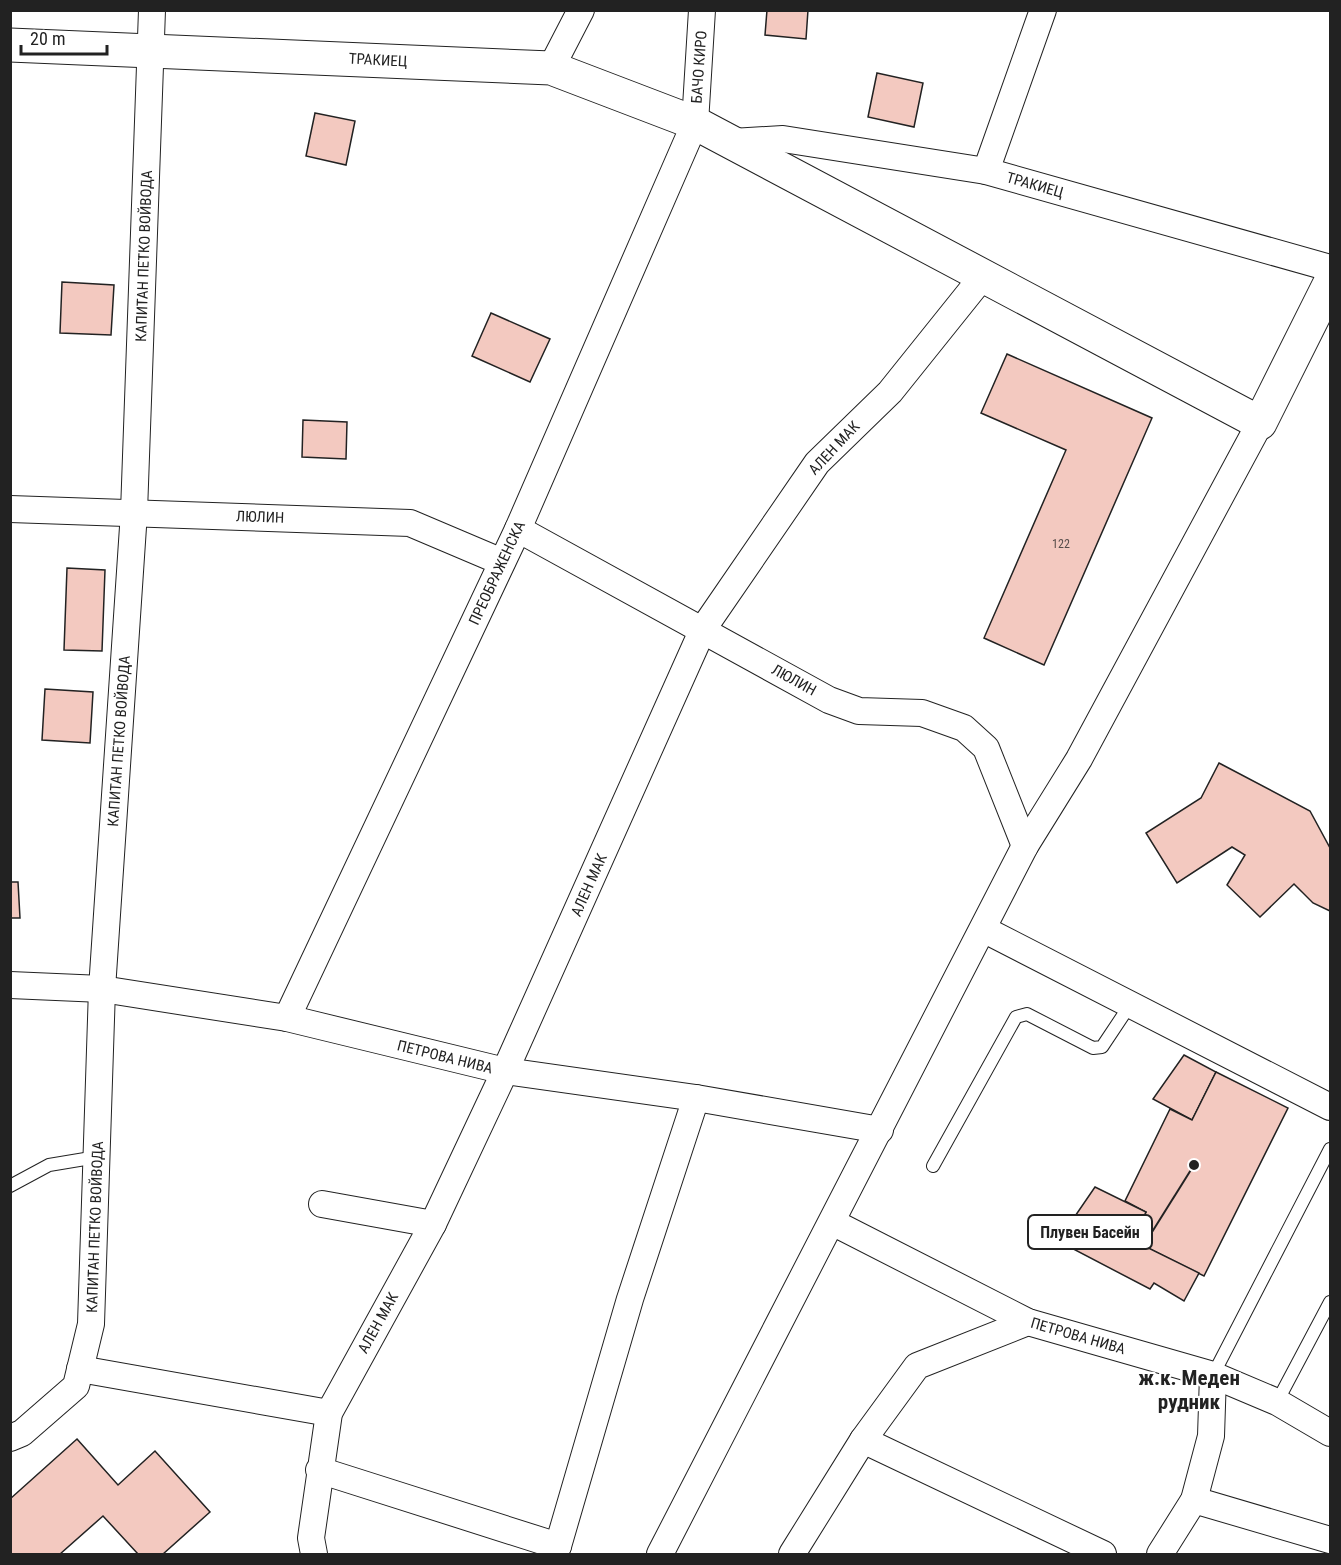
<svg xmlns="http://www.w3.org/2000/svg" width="1341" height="1565" font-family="'Roboto Condensed',sans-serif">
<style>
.building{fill:#f3c9c0;stroke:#222;stroke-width:1.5}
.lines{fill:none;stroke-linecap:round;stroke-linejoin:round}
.lane-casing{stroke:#222;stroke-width:14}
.street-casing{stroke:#222;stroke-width:28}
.secondary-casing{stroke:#222;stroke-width:35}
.lane{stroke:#fff;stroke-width:12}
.street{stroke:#fff;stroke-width:26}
.secondary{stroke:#fff;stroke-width:33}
.labels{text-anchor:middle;stroke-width:4.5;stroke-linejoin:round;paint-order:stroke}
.number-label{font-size:12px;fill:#564c4a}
.street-label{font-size:15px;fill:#222;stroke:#fff}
.district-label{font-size:21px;font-weight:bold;fill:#222;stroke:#fff}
.leader{fill:none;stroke:#222;stroke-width:2}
.callout-dot{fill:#222;stroke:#fff;stroke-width:2}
.callout{fill:#fff;stroke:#222;stroke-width:2}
.callout-label{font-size:16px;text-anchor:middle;font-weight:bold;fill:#222}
</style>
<rect width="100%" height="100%" fill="#fff"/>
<g class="building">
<polygon points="767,10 808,10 806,39 765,35"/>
<polygon points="877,73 923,83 914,127 868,117"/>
<polygon points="315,113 355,121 346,165 306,156"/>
<polygon points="62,282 114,285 111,335 60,333"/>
<polygon points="491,313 550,339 530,382 472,356"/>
<polygon points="1007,354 1152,418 1044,665 984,638 1066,450 981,413"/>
<polygon points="303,420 347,422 346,459 302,457"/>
<polygon points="67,568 105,570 102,651 64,650"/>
<polygon points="45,689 93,692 90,743 42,740"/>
<polygon points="1219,763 1310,811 1330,848 1330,911 1313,903 1294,884 1260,917 1227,885 1245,855 1232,847 1177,883 1146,833 1201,798"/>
<polygon points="10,882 18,882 20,918 10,918"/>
<polygon points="1184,1055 1216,1072 1192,1120 1153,1099"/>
<polygon points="1216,1072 1288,1108 1204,1276 1132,1240 1146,1212 1125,1201 1170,1109 1192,1120"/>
<polygon points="1095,1187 1146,1212 1132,1240 1199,1273 1184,1301 1154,1283 1150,1289 1058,1241"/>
<polygon points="77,1439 118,1485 155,1451 210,1512 163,1554 138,1554 103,1516 60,1554 10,1554 10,1499"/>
</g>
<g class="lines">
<g class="lane-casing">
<g id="lane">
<polyline points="933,1166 1016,1017 1027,1014 1093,1048 1102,1047 1130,1005"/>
<polyline points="10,1186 49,1165 97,1157"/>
<polyline points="1213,1375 1330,1149"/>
<polyline points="1277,1402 1330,1302"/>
</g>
</g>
<g class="street-casing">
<g id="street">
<polyline points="551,68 581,10"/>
<polyline points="732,142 783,139 986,171 1330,268"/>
<polyline points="986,171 1043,10"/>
<polyline points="10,509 410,523 502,562"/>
<polyline points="518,529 829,700 859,711 922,713 964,728 986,748 1025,846"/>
<polyline points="983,929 1330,1107"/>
<polyline points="10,985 102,989 287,1018 505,1071 696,1098 880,1130"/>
<polyline points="287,1018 518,529 695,123 702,10"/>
<polyline points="322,1204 433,1224"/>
<polyline points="832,1222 1028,1322 1213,1375 1277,1402 1330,1433"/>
<polyline points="80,1369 329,1413"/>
<polyline points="10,1438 22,1433 76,1386 91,1324 102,989 134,512 152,10"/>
<polyline points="863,1440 1103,1554"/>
<polyline points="319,1470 558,1546"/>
<polyline points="1194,1500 1330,1540"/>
<polyline points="314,1554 311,1538 329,1413 433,1224 505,1071 703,629 817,463 890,392 983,276"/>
<polyline points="553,1554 558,1546 630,1299 696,1098"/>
<polyline points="660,1554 1025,846 1079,759 1260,423"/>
<polyline points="792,1554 863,1440 917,1366 1028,1322"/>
<polyline points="1160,1554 1194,1500 1211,1436 1213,1375"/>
</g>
</g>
<g class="secondary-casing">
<polyline id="secondary" points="10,45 551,68 695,123 1260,423 1330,283"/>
</g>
<use href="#lane" class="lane"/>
<use href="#street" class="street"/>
<use href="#secondary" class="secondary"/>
</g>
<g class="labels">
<g class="number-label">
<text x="1061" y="548">122</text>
</g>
<g class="street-label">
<text transform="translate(378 60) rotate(3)" y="5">ТРАКИЕЦ</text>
<text transform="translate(699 67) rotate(-86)" y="5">БАЧО КИРО</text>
<text transform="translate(1035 185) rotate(16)" y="5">ТРАКИЕЦ</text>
<text transform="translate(144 256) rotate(-88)" y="5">КАПИТАН ПЕТКО ВОЙВОДА</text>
<text transform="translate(834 448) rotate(-47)" y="5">АЛЕН МАК</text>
<text transform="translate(260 517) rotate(2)" y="5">ЛЮЛИН</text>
<text transform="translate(497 573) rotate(-65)" y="5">ПРЕОБРАЖЕНСКА</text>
<text transform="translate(794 680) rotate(29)" y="5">ЛЮЛИН</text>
<text transform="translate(119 741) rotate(-86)" y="5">КАПИТАН ПЕТКО ВОЙВОДА</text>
<text transform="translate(589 885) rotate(-66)" y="5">АЛЕН МАК</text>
<text transform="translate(445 1057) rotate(14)" y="5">ПЕТРОВА НИВА</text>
<text transform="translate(95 1227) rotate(-88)" y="5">КАПИТАН ПЕТКО ВОЙВОДА</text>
<text transform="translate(378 1323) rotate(-61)" y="5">АЛЕН МАК</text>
<text transform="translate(1078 1336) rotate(16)" y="5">ПЕТРОВА НИВА</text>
</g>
<g class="district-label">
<text x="1189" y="1385">ж.к. Меден<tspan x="1189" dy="24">рудник</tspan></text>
</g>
</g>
<path class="leader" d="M1194 1165L1152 1232"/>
<circle class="callout-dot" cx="1194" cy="1165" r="6"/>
<rect class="callout" x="1028" y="1215" width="124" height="34" rx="6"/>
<g class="callout-label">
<text x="1090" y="1238">Плувен Басейн</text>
</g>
<rect width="1341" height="1565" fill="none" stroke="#222222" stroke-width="24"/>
<path d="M21 45v9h86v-9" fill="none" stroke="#222222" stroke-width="3"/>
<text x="30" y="45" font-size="18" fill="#222222" stroke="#ffffff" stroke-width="4.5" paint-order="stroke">20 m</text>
</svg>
